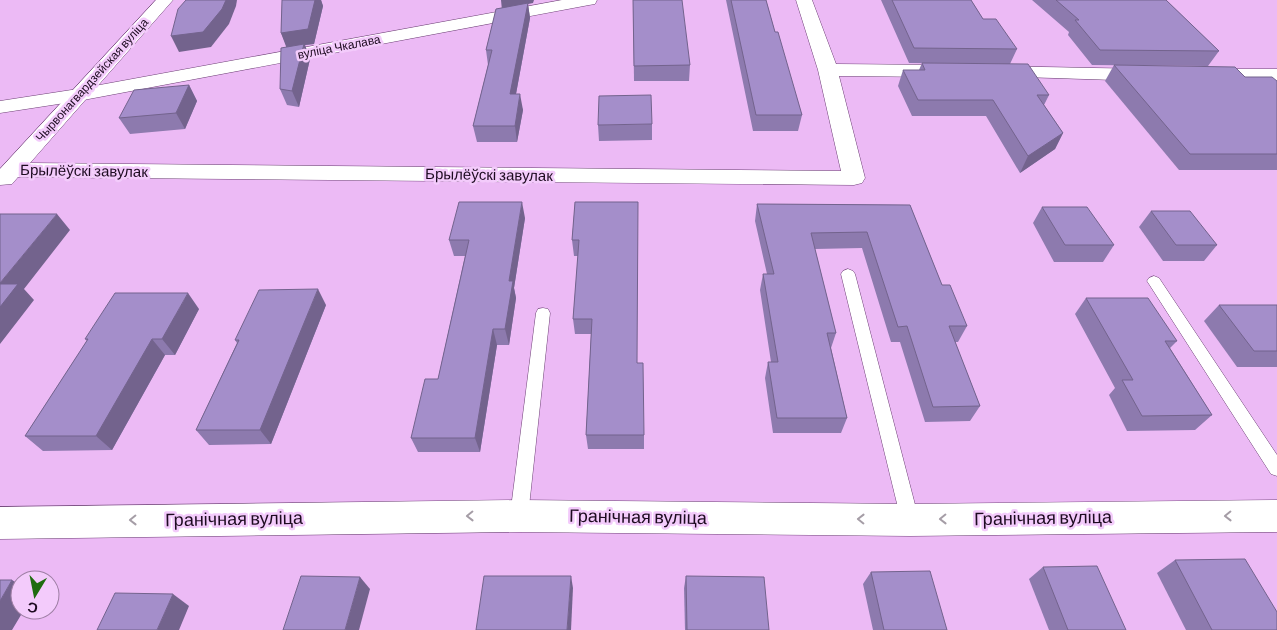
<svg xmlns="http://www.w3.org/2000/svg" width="1277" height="630" font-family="Barlow,sans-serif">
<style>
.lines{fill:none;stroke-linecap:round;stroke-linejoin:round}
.lane-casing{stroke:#6d4175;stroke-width:1}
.street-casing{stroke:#6d4175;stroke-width:1}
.secondary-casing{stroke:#6d4175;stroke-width:1}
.lane{fill:#fff;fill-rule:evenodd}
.street{fill:#fff;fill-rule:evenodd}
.secondary{fill:#fff;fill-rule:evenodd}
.wall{fill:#8d7aae}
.shaded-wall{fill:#73638d}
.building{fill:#a48eca;stroke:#73638d}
.oneway{stroke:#a59da6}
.labels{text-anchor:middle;stroke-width:5;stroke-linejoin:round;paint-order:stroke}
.far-street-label{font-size:12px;fill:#1d0b20;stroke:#f3cbfb}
.street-label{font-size:15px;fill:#1d0b20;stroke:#f3cbfb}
.near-street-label{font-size:18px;fill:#1d0b20;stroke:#f3cbfb}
</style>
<rect width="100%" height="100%" fill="#ecbaf5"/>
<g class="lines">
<g class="lane-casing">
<g id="lane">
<polygon points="848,269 853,271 855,274 919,520 916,526 910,528 904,526 901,520 841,274 843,271"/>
<polygon points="1154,276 1159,278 1277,455 1277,476 1271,474 1149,284 1147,281 1149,278"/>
<polygon points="543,308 548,309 550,313 528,516 525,522 519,524 513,522 510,516 536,313 538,309"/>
</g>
</g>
<g class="street-casing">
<g id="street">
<polygon points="156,0 173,0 30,163 841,171 818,70 796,0 812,0 836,64 941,65 948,67 951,71 948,75 941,77 839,76 865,178 862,183 854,185 18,177 12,184 0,185 0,169"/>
<polygon points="996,66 1146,69 1153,71 1156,75 1153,79 1146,81 989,76 986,72 989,68"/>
<polygon points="1206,69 1277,69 1277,81 1206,81 1199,79 1196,75 1199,71"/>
</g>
</g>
<g class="secondary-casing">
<g id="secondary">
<polygon points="562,0 597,0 595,4 589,5 78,101 0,113 0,101 78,89"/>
<polygon points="519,500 910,504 1277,500 1277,532 910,536 519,532 0,539 0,507"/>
</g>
</g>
<use href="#lane" class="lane"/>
<use href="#street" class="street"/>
<use href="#secondary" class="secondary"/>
</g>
<g class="wall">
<polygon points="282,0 321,0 323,6 314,44 305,45 310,59 299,107 287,105 280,89 287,47 281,33"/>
<polygon points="633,0 690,65 689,81 634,81"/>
<polygon points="726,0 766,0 775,32 802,115 798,131 753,131"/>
<polygon points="881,0 971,0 983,19 1017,49 1010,64 909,63"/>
<polygon points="1032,0 1166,0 1219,51 1208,66 1092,65 1068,35 1069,32"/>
<polygon points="533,3 528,4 530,18 516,94 523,110 517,142 477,142 473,126 488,65 486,50 496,9"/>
<polygon points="922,63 1049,95 1044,105 1063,133 1055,149 1020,173 986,116 912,116 898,86 903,70 919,70"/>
<polygon points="1114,65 1245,77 1277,81 1277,170 1179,170 1105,81"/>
<polygon points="189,85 197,101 185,129 130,134 119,118"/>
<polygon points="652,124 652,140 599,141 598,125"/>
<polygon points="575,202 637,363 644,435 644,449 588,449 586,435 591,334 575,334 573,319 578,256 574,256 572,240"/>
<polygon points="757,204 910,205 942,285 967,326 958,342 955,342 980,406 970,421 925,422 900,342 891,342 862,248 815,249 836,333 831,348 847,418 841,433 773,433 765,378 768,362 771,362 760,290 763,274 767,274 755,221"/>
<polygon points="1042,207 1114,245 1103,262 1054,262 1033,223"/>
<polygon points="1151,211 1217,245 1204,261 1163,261 1139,227"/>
<polygon points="525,218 514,288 516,298 509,345 497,345 480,452 418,452 411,438 438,379 465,256 454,256 449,240"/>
<polygon points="1086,298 1177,341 1170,348 1212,415 1195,430 1127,431 1109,395 1115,388 1075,314"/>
<polygon points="326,305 271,444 209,445 196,430 237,343 235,340"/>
<polygon points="1219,305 1277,305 1277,367 1237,367 1204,321"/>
<polygon points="199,309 175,355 165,355 112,450 43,451 25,436 87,341 85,339"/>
<polygon points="1175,560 1277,630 1186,630 1157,573"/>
<polygon points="1043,567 1126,630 1049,630 1029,579"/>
<polygon points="871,572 947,630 873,630 863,584"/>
<polygon points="686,576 769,630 685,630 684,588"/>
</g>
<g class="shaded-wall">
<polygon points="226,0 237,0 236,6 229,24 211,47 179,52 171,36"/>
<polygon points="315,0 321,0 323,6 314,44 305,45 310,59 299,107 292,91 287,49 281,33"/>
<polygon points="501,0 534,0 533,3 528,4 530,18 513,110 510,94"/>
<polygon points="189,85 197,101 185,129 176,113"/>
<polygon points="520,94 523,110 517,142 515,126"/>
<polygon points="1063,133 1055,149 1020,173 1028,156"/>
<polygon points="522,202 525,218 514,288 516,298 509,345 505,329 509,281"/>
<polygon points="57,214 70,230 24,289 34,300 0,344 0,283"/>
<polygon points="318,289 326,305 271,444 260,430"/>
<polygon points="188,293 199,309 175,355 162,339"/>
<polygon points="493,329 497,345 480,452 475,438"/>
<polygon points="152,339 165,355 112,450 96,436"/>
<polygon points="571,576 573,588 571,630 567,630"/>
<polygon points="360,577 370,589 359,630 345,630"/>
<polygon points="12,580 20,585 20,610 24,610 12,630 0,630 0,601"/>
<polygon points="173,594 189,606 179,630 157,630"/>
</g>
<g class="building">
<polygon points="186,0 226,0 222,9 203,32 171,36 178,9"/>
<polygon points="282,0 315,0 308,29 281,33"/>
<polygon points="633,0 682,0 690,65 634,66"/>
<polygon points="731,0 766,0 775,32 778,32 802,115 756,115"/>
<polygon points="892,0 971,0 983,19 996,19 1017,49 914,48"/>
<polygon points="1056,0 1166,0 1219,51 1100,50 1075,20 1079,20"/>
<polygon points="528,3 510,94 520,94 515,126 473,126 492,50 486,50 496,9"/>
<polygon points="304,44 292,91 280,89 281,48"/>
<polygon points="922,63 1028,64 1049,95 1037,95 1063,133 1028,156 993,100 918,100 903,70 925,70"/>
<polygon points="1114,65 1235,67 1245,77 1272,77 1277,81 1277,154 1190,154"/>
<polygon points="189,85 176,113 119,118 134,90"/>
<polygon points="651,95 652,124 598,125 599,96"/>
<polygon points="459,202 522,202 509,281 513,281 505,329 493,329 475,438 411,438 425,379 438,379 469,240 449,240"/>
<polygon points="575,202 638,202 637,363 643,363 644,435 586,435 592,319 573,319 579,240 572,240"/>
<polygon points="757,204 910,205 942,285 950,285 967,326 949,326 980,406 933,407 907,326 898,327 867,232 811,233 836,333 827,333 847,418 777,418 768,362 778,362 763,274 774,274"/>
<polygon points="1042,207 1087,207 1114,245 1065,245"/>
<polygon points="1151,211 1190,211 1217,245 1176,245"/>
<polygon points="0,214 57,214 0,283"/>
<polygon points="0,284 18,284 0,307"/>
<polygon points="318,289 260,430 196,430 239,340 235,340 259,290"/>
<polygon points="115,293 188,293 162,339 152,339 96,436 25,436 88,339 85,339"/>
<polygon points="1086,298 1148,298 1177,341 1165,341 1212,415 1142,416 1122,380 1133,380"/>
<polygon points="1219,305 1277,305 1277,351 1254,351"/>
<polygon points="1245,559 1277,612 1277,630 1212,630 1175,560"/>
<polygon points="1097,566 1126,630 1068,630 1043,567"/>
<polygon points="930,571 947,630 884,630 871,572"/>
<polygon points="301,576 360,577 345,630 283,630"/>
<polygon points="484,576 571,576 567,630 476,630"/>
<polygon points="686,576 764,577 769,630 687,630"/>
<polygon points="0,580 12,580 0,601"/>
<polygon points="115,593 173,594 157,630 97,630"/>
</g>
<defs><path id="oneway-chevron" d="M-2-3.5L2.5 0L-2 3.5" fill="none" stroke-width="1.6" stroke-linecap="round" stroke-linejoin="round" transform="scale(1.25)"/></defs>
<g class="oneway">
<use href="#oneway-chevron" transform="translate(470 516) rotate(179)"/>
<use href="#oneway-chevron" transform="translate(1228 516) rotate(179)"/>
<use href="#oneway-chevron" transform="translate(861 519) rotate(-179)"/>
<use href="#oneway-chevron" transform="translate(943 519) rotate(179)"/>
<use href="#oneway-chevron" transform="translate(133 520) rotate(179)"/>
</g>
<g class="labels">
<g class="far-street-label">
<text transform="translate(339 47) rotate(-11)" y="4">вуліца Чкалава</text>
<text transform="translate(92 80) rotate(-48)" y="4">Чырвонагвардзейская вуліца</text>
</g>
<g class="street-label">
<text transform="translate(84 171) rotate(1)" y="5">Брылёўскі завулак</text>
<text transform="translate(489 175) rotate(1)" y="5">Брылёўскі завулак</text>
</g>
<g class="near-street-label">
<text transform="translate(638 517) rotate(1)" y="6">Гранічная вуліца</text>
<text transform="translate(1043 518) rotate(-1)" y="6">Гранічная вуліца</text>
<text transform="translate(234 519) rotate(-1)" y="6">Гранічная вуліца</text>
</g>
</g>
<g transform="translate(35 595) rotate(190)"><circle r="24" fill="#f3cbfb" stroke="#9d7ea3"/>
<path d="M0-4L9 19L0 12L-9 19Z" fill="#1e6c0f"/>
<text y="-8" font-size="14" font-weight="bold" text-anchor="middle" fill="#1d0b20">С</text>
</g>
</svg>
